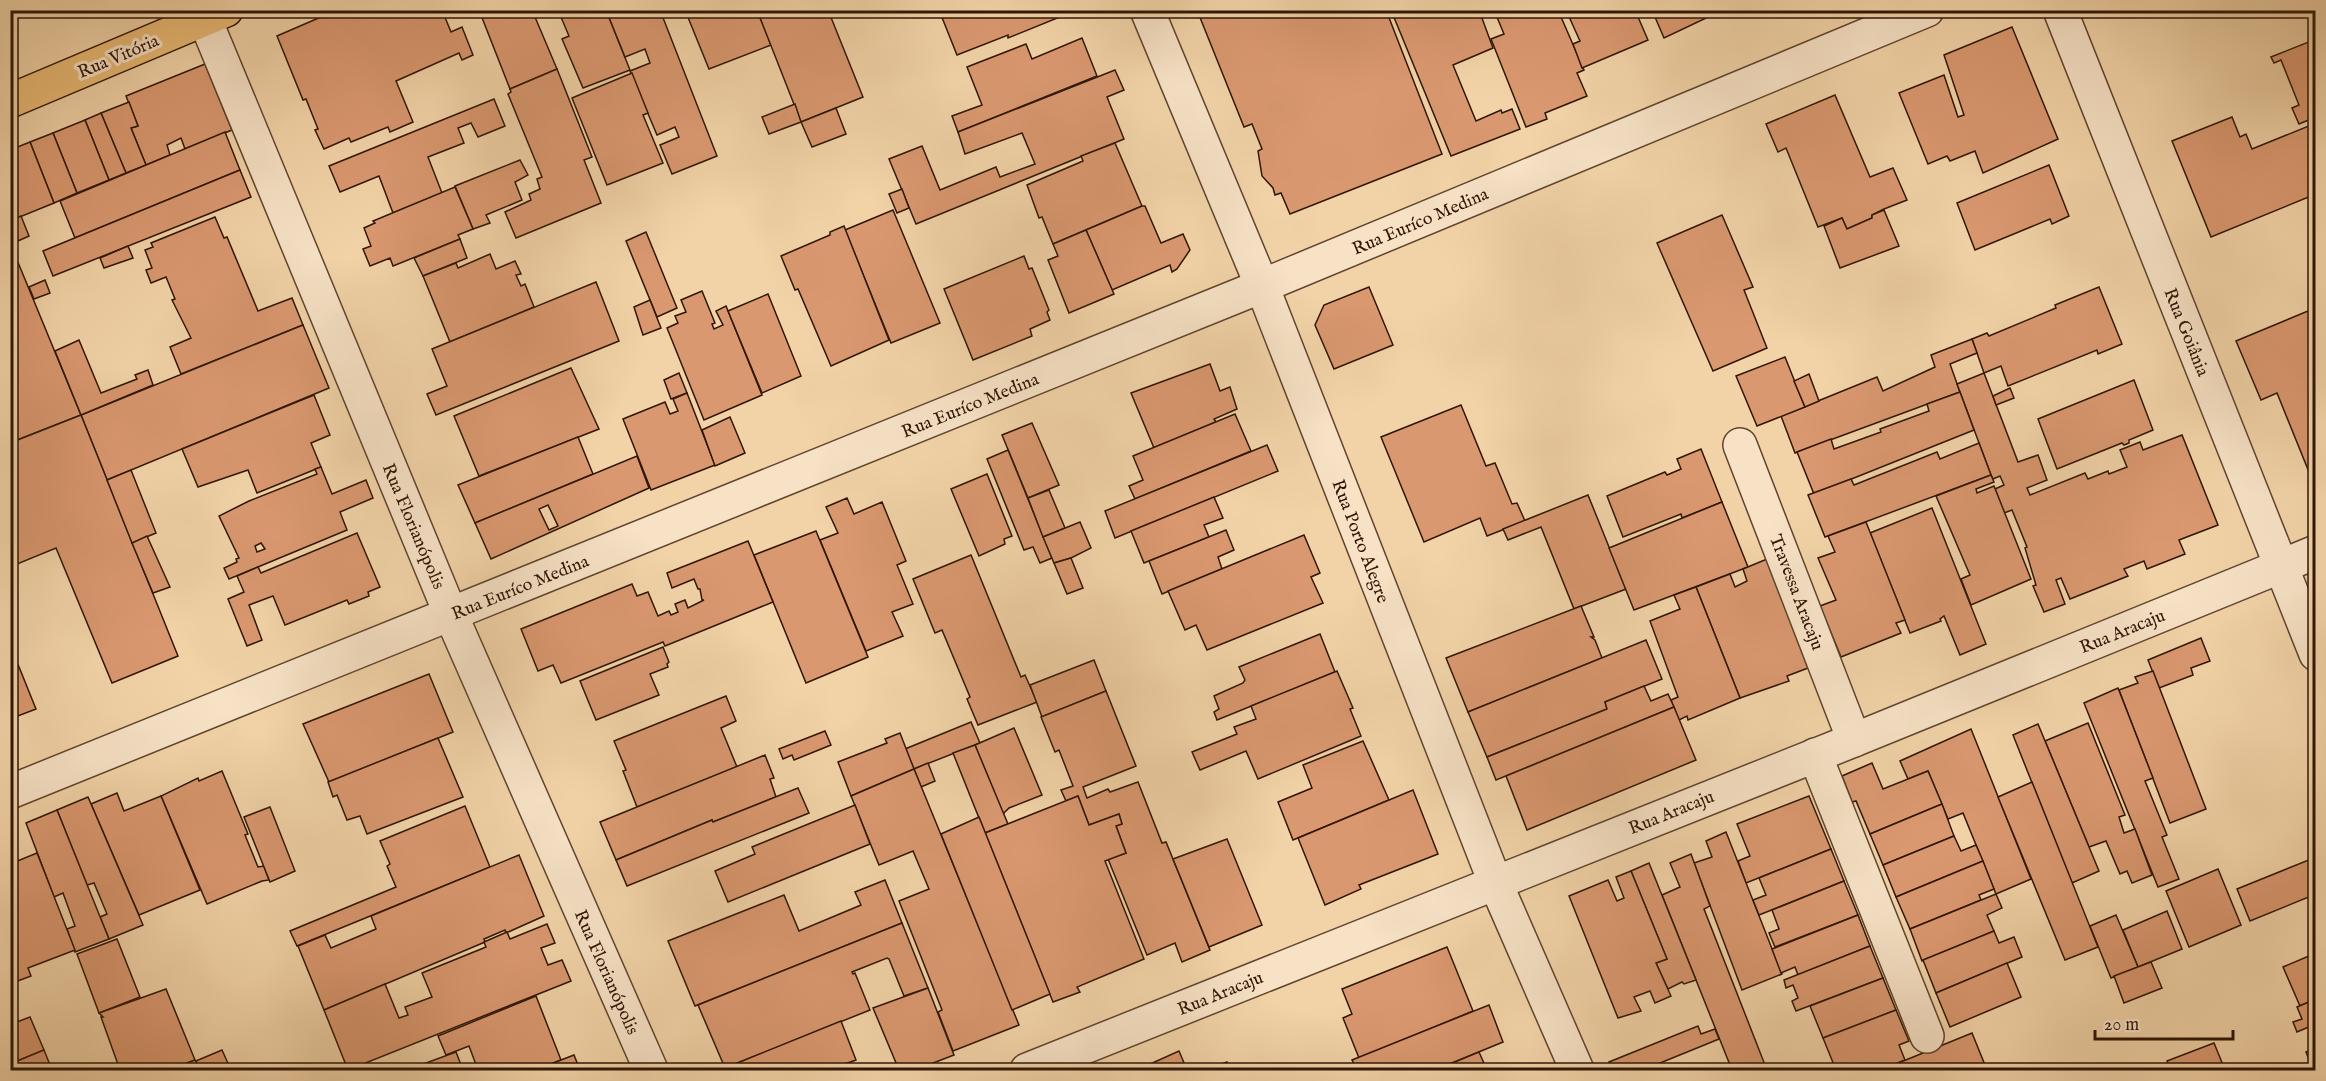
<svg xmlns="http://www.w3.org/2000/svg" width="2326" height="1081" font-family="'IM FELL English',serif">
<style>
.building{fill:#da9870;stroke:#2f1606;stroke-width:1.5;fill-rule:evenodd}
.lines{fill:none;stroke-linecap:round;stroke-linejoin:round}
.street-casing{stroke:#60452e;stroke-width:36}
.primary-casing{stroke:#2f1606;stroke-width:36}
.street{stroke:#f7e2c6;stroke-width:33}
.primary{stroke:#e9ba74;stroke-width:33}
.labels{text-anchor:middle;stroke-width:6;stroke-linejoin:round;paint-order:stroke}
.street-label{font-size:18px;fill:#2f1606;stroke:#f7e2c6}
</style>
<rect width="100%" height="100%" fill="#f2d3a8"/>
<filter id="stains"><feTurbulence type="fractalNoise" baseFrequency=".00333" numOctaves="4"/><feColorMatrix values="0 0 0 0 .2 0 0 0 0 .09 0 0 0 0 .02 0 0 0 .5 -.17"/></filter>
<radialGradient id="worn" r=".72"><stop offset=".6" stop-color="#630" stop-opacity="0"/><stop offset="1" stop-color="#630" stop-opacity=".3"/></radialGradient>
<g class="building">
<polygon points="337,10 442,10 451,32 462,27 473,55 462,60 459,53 396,81 413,122 390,132 388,127 351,142 349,138 324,149 315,130 318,129 306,99 303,100 277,36"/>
<polygon points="479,10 532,10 557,69 510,89"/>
<polygon points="558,10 606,10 630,70 583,88 562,39 569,36"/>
<polygon points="660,10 717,156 672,174 660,145 679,137 675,127 657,135 630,71 650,63 645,49 625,57 606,10"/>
<polygon points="685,10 757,10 771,45 709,69"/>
<polygon points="757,10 828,10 863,97 801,122"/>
<polygon points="939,10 1077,10 1008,38 1008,35 957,55"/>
<polygon points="1197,10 1386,10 1442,154 1290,214 1281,193 1275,195 1273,188 1262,176 1258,151 1262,149 1252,124 1244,127"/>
<polygon points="1391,10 1479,10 1493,48 1453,65 1476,121 1501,110 1502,113 1512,109 1520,129 1451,156"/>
<polygon points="1494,10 1558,10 1584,70 1577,73 1587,96 1545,113 1547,119 1526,127 1491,39 1504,34"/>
<polygon points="1566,10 1635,10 1648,40 1582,68 1573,44 1580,41"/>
<polygon points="1652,10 1723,10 1664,38"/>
<polygon points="2308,10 2316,10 2316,30"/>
<polygon points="2012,27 2058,139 1983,173 1975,151 1950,161 1947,156 1928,164 1899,93 1944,75 1958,117 1964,115 1944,55"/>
<polygon points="1082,38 1097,76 958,132 952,116 982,105 967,67 1026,44 1032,59"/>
<polygon points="2316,39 2316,117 2299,124 2292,108 2299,105 2281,60 2274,63 2271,57"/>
<polygon points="205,64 232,130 185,149 181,138 167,145 170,155 146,165 131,128 138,126 126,96"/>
<polygon points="557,69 592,157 584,160 601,203 516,238 505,212 531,200 529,194 540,189 537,179 542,177 508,94 511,92 510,89"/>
<polygon points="1115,70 1124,90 1107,97 1124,139 916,224 889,159 922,146 940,190 996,167 1000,177 1035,164 1022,133 965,154 958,132"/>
<polygon points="632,73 648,113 643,115 663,163 607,185 572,98"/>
<polygon points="1835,95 1870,177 1893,168 1907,200 1884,209 1872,215 1872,218 1847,229 1842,218 1818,227 1786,148 1778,152 1766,124"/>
<polygon points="494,99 505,126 478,137 471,123 458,128 464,143 428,157 442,193 393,213 379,176 340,192 329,166"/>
<polygon points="129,102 138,126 131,128 146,165 126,173 101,113"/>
<polygon points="795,104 801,122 769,134 762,117"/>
<polygon points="836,108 846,134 812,147 801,122"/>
<polygon points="101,113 126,173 109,180 85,120"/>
<polygon points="2232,117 2240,137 2246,134 2252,149 2316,123 2316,194 2211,237 2172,141"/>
<polygon points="85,120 109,180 77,193 53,133"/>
<polygon points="225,132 240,170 75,238 60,201"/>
<polygon points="53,133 77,193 54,203 30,142"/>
<polygon points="30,142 54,203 10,221 10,150"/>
<polygon points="1115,143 1142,206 1053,244 1042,217 1039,218 1027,185 1083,161 1081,156"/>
<polygon points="520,160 528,175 515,182 522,200 486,215 490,223 473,229 455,186"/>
<polygon points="2049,165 2069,216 2052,224 2050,219 1975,250 1957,203"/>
<polygon points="240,170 251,197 53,276 43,251"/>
<polygon points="455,187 473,229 458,235 460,239 393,266 390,258 370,266 363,249 371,246 364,228 375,223 373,221"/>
<polygon points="902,189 909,208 897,213 889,194"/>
<polygon points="1142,206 1145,206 1161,243 1183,234 1190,250 1177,269 1172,272 1170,265 1112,290 1086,230"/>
<polygon points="893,210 940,323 891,343 845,230"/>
<polygon points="1884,210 1899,246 1840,268 1824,226 1842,218 1847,229 1872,218 1872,215"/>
<polygon points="1722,215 1753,287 1744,290 1767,348 1713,371 1657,243"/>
<polygon points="21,216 29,236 11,244 10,221"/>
<polygon points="215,217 224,238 227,237 258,311 292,298 303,325 181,374 170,347 191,338 172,300 175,299 166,277 151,283 146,270 152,268 145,250 153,247 151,243"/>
<polygon points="844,226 889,340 831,366 798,289 795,290 781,256 830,235 830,232"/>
<polygon points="1086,230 1114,294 1069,313 1048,260 1058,256 1053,244"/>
<polygon points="646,232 677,308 657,317 626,241"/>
<polygon points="460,239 467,258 423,276 414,258"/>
<polygon points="10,243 81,415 17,440 10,424"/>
<polygon points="128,246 133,258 104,268 100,258"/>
<polygon points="490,254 496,269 515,261 521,274 516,275 521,286 525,284 534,307 450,342 423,276 456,263 458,268"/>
<polygon points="1024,256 1029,269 1032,268 1049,310 1047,312 1050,320 1030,329 1032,336 973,360 944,289"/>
<polygon points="45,280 50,293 34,299 29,287"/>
<polygon points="596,282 619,341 436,415 427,394 447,386 432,349"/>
<polygon points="1369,287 1393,345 1334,369 1315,325 1324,305"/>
<polygon points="2099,287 2122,344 2098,354 2097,350 2008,386 2001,366 1984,373 1972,339 1987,333 1989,336 2056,308 2055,305"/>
<polygon points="702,291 715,323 712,324 714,329 723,325 716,311 726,306 762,395 704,420 667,328 678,323 675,316 686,312 681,300"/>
<polygon points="768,294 801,376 762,393 728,311"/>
<polygon points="650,300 661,328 643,335 634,307"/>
<polygon points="2308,311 2316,329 2316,470 2309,472 2277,393 2261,400 2236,341"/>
<polygon points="303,325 329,388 107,480 81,415"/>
<polygon points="1972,339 1977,353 1950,364 1960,392 1795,453 1781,416 1877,377 1883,391 1935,367 1931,355"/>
<polygon points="79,340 101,393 137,379 135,375 148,370 153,385 81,415 55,351"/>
<polygon points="1785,357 1805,407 1757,426 1736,376"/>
<polygon points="1210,364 1220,391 1230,387 1237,409 1214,419 1216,422 1154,448 1131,393"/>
<polygon points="571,368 599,429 479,476 454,416"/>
<polygon points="679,373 687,393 671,399 664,380"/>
<polygon points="1984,373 2018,462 2038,455 2047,480 2027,488 2030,495 2085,473 2088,479 2108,471 2109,474 2127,467 2120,450 2140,442 2143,450 2182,435 2218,525 2179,540 2185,554 2147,569 2144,561 2124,569 2128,576 2070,599 2061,578 2056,580 2065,604 2044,612 2033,586 2036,585 2025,548 2027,547 2012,510 2004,513 1995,489 2004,485 2000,476 1993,479 1991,475 1957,384"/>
<polygon points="1809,374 1819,401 1805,407 1794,381"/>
<polygon points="2134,380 2153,430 2129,440 2129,443 2124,445 2122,443 2057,469 2038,419"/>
<polygon points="2010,388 2014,398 1996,405 1993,396"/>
<polygon points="1960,392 1974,430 1814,494 1797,452 1831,439 1834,449 1881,432 1880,429 1929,411 1927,404"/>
<polygon points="687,393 715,465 651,490 623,419 665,402 670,414 678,411 673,399"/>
<polygon points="314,395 330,435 311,443 321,467 257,493 248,470 198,487 182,449"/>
<polygon points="1461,405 1486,466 1495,463 1512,504 1517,503 1525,521 1487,536 1480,518 1424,542 1381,437"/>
<polygon points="1235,414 1251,451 1135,499 1129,486 1143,480 1133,456"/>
<polygon points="81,415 178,656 112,683 56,548 10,567 10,443"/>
<polygon points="730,417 745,453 715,466 702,430"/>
<polygon points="1032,423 1059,485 1028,498 1002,435"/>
<polygon points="578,437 593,474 475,523 458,485"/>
<polygon points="1979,443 1991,475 1825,537 1808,495 1851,479 1854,485 1937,452 1940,459"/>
<polygon points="1267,445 1278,471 1115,538 1105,511"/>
<polygon points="1701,449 1722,502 1682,518 1681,514 1623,537 1607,496 1665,472 1667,475 1681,469 1677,459"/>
<polygon points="1008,450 1052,558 1040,563 1033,547 1024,550 987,459"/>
<path d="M637 456 649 488 491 559 475 523ZM548 505 558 526 549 530 539 509Z"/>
<path d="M321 467 332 494 366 480 373 498 340 512 347 530 229 579 224 568 237 562 236 559 239 558 219 516 249 501 317 474 315 469ZM261 543 265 549 257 552 255 546Z"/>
<polygon points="131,470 156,533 132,543 107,480"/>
<polygon points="987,474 1012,536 1004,539 1005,544 979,556 951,489"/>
<polygon points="1991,475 1994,482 1976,489 1977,493 1994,486 2031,579 1971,605 1961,579 1970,575 1936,496"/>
<polygon points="1049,490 1065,528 1043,537 1028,498"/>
<polygon points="1588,495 1626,589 1574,609 1541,527 1508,540 1503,529"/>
<polygon points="1214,497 1223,518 1204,525 1209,537 1144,563 1131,531"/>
<polygon points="847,498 854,514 882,502 906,561 897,565 913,604 892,612 903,636 866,651 820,540 838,533 826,507"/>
<polygon points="1722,502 1748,567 1634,610 1609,548"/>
<polygon points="1932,508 1986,644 1960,655 1944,616 1940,619 1941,621 1910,633 1870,533"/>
<polygon points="1080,522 1091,548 1071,558 1054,563 1043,537"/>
<polygon points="1866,522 1905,620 1896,623 1901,633 1841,657 1820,606 1836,600 1818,558 1835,552 1828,536"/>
<polygon points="1226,530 1234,550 1218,557 1222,569 1162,594 1149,561"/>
<polygon points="816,531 868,657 806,683 754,555"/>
<polygon points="357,533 380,587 368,592 369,596 349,604 347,600 285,625 273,596 249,605 262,640 247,646 228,599 244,592 237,576 258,567 261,573"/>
<polygon points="1304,535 1320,573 1311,577 1323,603 1207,650 1196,625 1185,630 1168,591"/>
<polygon points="147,536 170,587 153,593 132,543"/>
<polygon points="748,541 773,602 665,646 663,642 561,683 553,665 538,671 521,629 632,584 637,596 648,592 658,616 669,611 671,615 678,612 675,604 685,600 688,608 704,600 702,600 700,589 698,589 694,579 672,588 667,573"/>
<polygon points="971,555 1021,677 1025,675 1037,702 978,725 967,699 970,697 942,630 935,633 913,579"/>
<polygon points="1071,558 1083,588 1067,594 1054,563"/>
<polygon points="1767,559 1808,668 1787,676 1789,681 1740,698 1696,587 1730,574 1735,587 1747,581 1743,569"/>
<polygon points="1696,587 1740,698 1688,720 1687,716 1679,720 1671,700 1678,697 1650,621 1680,609 1674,595"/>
<polygon points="1581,606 1594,637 1591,637 1595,640 1602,658 1468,712 1446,658"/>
<polygon points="1320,634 1335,672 1217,720 1214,712 1219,709 1214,696 1243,683 1245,680 1239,667"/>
<polygon points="10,635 15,645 11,647 36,709 10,719"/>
<polygon points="2201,638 2210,661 2191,668 2193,675 2159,688 2148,660"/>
<polygon points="1646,640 1662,679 1605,702 1607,709 1487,757 1468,712"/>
<polygon points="663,647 669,662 667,664 668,667 650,674 659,695 596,720 580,681"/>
<polygon points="1094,660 1106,691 1042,717 1030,685"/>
<polygon points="1337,671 1353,708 1350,709 1361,736 1258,779 1246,751 1200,770 1192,752 1237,734 1234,727 1256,719 1251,706"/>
<polygon points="2153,671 2206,809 2170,823 2119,690 2138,683 2135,677"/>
<polygon points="429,674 453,732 329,782 303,724"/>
<polygon points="1644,686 1651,701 1668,694 1674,707 1496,780 1487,757 1607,709 1605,702"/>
<polygon points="2118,688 2153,778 2145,781 2167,835 2162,837 2179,879 2158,887 2084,703"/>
<polygon points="1106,691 1136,766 1083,787 1087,798 1108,789 1110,792 1138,782 1162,843 1166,842 1210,950 1182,962 1175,943 1147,955 1108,859 1126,853 1116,826 1122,824 1119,814 1089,825 1078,796 1066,801 1061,790 1073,786 1059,750 1055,752 1041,717"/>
<polygon points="726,696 736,721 721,728 737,767 637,807 623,771 626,770 614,741"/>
<polygon points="1674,707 1696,760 1527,830 1506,776"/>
<polygon points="971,722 980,743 914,769 905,749"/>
<polygon points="2088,723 2125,815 2119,817 2124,833 2135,829 2152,875 2132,883 2127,871 2120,874 2106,841 2089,847 2045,741"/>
<polygon points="2038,724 2099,871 2072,883 2013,735"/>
<polygon points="1014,728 1042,795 1009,808 1003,814 975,745"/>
<polygon points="1971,729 2031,879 1996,894 1963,813 1948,819 1928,771 1908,779 1900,761"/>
<polygon points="825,731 831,745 794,760 792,755 783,759 779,749"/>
<polygon points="900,733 914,769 851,796 838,762 887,743 885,739"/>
<polygon points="438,738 463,797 367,834 360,816 347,820 337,795 333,797 328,782"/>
<polygon points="1363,741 1389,800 1293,840 1278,802 1312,788 1303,765"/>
<polygon points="975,745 1008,824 985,833 953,753"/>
<polygon points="765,755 774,778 770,779 776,797 713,822 712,820 616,860 600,822"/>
<polygon points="928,763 935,781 921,787 914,769"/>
<polygon points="1872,763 1883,789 1928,771 1942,804 1870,834 1856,801 1852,802 1842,776"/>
<polygon points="914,769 1019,1025 953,1051 938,1012 942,1010 899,901 929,889 913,851 879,865 851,796"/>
<polygon points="222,771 248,834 245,835 258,867 264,866 269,880 262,881 207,904 161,796 198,778 199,781"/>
<polygon points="2032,782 2098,947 2065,960 1998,797"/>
<polygon points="798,788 809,813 627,886 616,860 712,820 713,822"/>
<polygon points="1413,790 1438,854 1359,885 1361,889 1325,905 1298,838"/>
<polygon points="117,793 124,811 161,796 200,890 139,915 91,804"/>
<polygon points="1078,796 1089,825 1119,814 1122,824 1116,826 1126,853 1105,861 1144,959 1077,987 1080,992 1053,1002 985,833"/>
<polygon points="1809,796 1831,849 1746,883 1738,861 1750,856 1737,824"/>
<polygon points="88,797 143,925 109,939 100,917 107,914 94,883 87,885 57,810"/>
<polygon points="1942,804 1954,836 1883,865 1870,834"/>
<polygon points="855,805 870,844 728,902 715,871 755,854 752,847"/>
<polygon points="465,806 490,867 297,946 290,931 396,887 387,866 390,864 380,841"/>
<polygon points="270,807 295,871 270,882 244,817"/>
<polygon points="57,810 109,939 75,952 67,929 75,926 63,893 54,897 26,823"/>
<polygon points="979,817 1050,994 1012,1010 941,834"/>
<polygon points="1726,832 1782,974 1742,990 1694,863 1712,857 1706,841"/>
<polygon points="1954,836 1961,851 1976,845 1983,861 1896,897 1883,865"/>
<polygon points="1227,839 1262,925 1209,947 1173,859"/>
<polygon points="1831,849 1844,881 1759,915 1753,900 1766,895 1759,878"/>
<polygon points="37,853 75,950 28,968 31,976 15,982 10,971 10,864"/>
<polygon points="1691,854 1710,906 1704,909 1765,1065 1751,1070 1732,1070 1662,895 1680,887 1670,863"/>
<polygon points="519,855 544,916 506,933 505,930 484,939 485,942 324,1010 298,946 325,935 331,948 376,929 371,916"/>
<polygon points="2316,857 2316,894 2250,921 2237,889"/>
<polygon points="1983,861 1994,889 1979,895 1981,900 1910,929 1896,897"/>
<polygon points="1649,863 1696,980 1684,984 1682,982 1668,989 1656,963 1667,959 1631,871"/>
<polygon points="2218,869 2241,925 2189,947 2166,891"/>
<polygon points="1631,871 1667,959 1656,963 1671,996 1655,1003 1650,991 1634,997 1641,1011 1618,1018 1569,896 1608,880 1617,901 1624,898 1616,877"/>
<polygon points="885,880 902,923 695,1006 668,941 784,895 799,931 861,905 855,892"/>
<polygon points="1844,881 1858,915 1775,947 1769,933 1779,929 1772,910"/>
<polygon points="1996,894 2002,908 1987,915 1994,931 1922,961 1910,929"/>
<polygon points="2167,911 2182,949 2138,967 2123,930"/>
<polygon points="1858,915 1870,946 1798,975 1795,967 1781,973 1772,949"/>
<polygon points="2116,915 2138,967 2111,978 2090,926"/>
<polygon points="902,923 928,988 904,996 889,959 887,958 852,972 853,974 855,973 870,1010 725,1068 698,1005"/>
<polygon points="547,924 555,943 541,948 548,965 562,960 571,981 348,1070 324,1010 385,984 399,1018 408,1015 405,1007 432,997 422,973 486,947 484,942 507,932 510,939"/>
<polygon points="1994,931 1999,943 2014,937 2022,957 1936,993 1923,960"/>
<polygon points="117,939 140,997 99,1013 77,954"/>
<polygon points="1870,946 1883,978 1796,1011 1792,1001 1798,998 1793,985 1786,988 1784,980"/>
<polygon points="1447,947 1473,1011 1359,1058 1343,1018 1352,1014 1342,989"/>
<polygon points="2316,953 2316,999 2300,1006 2283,967"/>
<polygon points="2151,962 2162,988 2124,1003 2114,976"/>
<polygon points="2007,963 2021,997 1950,1027 1936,993"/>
<polygon points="1883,978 1896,1010 1823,1038 1810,1006"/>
<polygon points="928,988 954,1055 915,1070 899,1070 873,1008"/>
<polygon points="166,989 195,1060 169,1070 120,1070 101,1017 103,1017 99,1013"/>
<polygon points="536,996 561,1060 536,1070 478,1070 469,1046 446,1055 438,1036"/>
<polygon points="2316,999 2316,1024 2297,1032 2293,1022 2302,1019 2297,1007"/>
<polygon points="1489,1005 1503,1042 1435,1070 1357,1070 1352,1060"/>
<polygon points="10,1007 17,1022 30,1017 44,1050 10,1064"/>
<polygon points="1896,1010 1909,1041 1899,1045 1905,1060 1880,1070 1836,1070 1823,1038"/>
<polygon points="841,1021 856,1060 842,1065 844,1070 726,1070 725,1068"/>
<polygon points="1698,1026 1701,1034 1715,1029 1719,1039 1643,1070 1613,1070 1609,1062"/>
<polygon points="1972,1033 1987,1070 1898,1070 1896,1064"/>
<polygon points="2214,1043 2225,1070 2171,1070 2167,1061"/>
<polygon points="2316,1048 2316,1070 2313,1070 2306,1052"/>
<polygon points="44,1050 52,1070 10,1070 10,1064"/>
<polygon points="222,1050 231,1070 200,1070 196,1061"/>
<polygon points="1179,1051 1187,1070 1150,1070 1148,1065"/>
<polygon points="456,1052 463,1070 407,1070"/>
<polygon points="1479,1052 1487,1070 1435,1070 1450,1064"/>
<polygon points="574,1055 580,1070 536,1070 561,1060"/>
<polygon points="195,1060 200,1070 169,1070"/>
<polygon points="1227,1062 1231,1070 1205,1070"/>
<polygon points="1896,1064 1898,1070 1880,1070"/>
<polygon points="367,1065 369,1070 352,1070"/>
</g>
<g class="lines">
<g class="street-casing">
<g id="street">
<polyline points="201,10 451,615 651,1070"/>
<polyline points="1147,10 1262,286 1495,882 1577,1070"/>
<polyline points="2060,10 2316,654"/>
<polyline points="1740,445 1854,740"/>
<polyline points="1815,755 1927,1036"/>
<polyline points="10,792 1262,286 1927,10"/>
<polyline points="1027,1070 1854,740 2316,552"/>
</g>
</g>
<g class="primary-casing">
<polyline id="primary" points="10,101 226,10"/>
</g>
<use href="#street" class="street"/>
<use href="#primary" class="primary"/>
</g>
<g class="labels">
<g class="street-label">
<text transform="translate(118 56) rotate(-23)" y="6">Rua Vitória</text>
<text transform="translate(1420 221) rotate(-23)" y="6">Rua Euríco Medina</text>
<text transform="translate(2187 332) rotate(68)" y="6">Rua Goiânia</text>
<text transform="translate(970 405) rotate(-22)" y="6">Rua Euríco Medina</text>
<text transform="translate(414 526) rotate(67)" y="6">Rua Florianópolis</text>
<text transform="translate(1361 541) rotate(69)" y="6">Rua Porto Alegre</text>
<text transform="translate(520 587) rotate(-22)" y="6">Rua Euríco Medina</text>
<text transform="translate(1797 592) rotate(69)" y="6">Travessa Aracaju</text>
<text transform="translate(2122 631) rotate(-22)" y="6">Rua Aracaju</text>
<text transform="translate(1671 812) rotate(-22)" y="6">Rua Aracaju</text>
<text transform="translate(607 972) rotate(66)" y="6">Rua Florianópolis</text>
<text transform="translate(1220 993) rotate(-22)" y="6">Rua Aracaju</text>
</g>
</g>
<rect width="2326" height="1081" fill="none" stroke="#f2d3a8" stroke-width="36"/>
<rect x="12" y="12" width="2302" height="1057" fill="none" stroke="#2f1606" stroke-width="3"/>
<rect x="18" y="18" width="2290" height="1045" fill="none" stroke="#2f1606" stroke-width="1.5"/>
<path d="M2095 1030v9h138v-9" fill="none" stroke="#2f1606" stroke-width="3"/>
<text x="2104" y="1030" font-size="18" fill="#2f1606" stroke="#f7e2c6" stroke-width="4.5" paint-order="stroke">20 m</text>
<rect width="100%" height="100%" filter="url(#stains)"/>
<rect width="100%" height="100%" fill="url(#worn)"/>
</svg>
